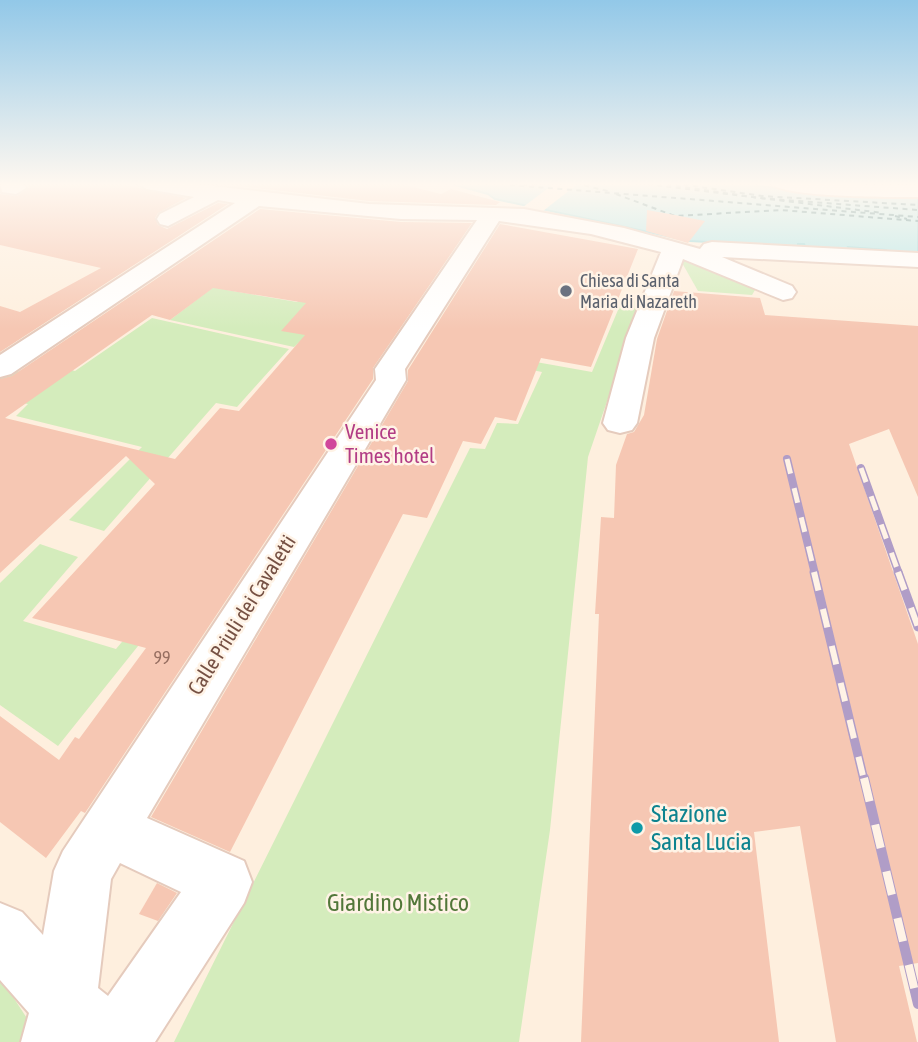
<svg xmlns="http://www.w3.org/2000/svg" width="918" height="1042" font-family="'Asap Condensed',sans-serif">
<style>
.green{fill:#d4ecbc}
.water{fill:#b1e6e9;stroke:#97d8dc;stroke-width:2}
.pier{fill:#feefde}
.lines{fill:none;stroke-linecap:round;stroke-linejoin:round}
.ferry{stroke:#37787e;stroke-width:2;stroke-dasharray:5 4.5;stroke-linecap:butt}
.building{fill:#f6c7b3;fill-rule:evenodd}
.minor-casing{stroke:#e5cbbd;stroke-width:4}
.minor{fill:#fff;fill-rule:evenodd}
.rail-far2-casing{stroke:#b09dc7;stroke-width:8}
.rail-far1-casing{stroke:#b09dc7;stroke-width:9}
.rail-casing{stroke:#b09dc7;stroke-width:10}
.rail-far2{stroke:#fff3e6;stroke-width:5;stroke-dasharray:15;stroke-linecap:butt}
.rail-far1{stroke:#fff3e6;stroke-width:6;stroke-dasharray:19;stroke-linecap:butt}
.rail{stroke:#fff3e6;stroke-width:8;stroke-dasharray:24;stroke-linecap:butt}
.worship-dot{fill:#6b7280;stroke:#fff3e6;stroke-width:2.5}
.hotel-dot{fill:#d1479c;stroke:#fff3e6;stroke-width:2.5}
.culture-dot{fill:#0f9aa8;stroke:#fff3e6;stroke-width:2.5}
.labels{text-anchor:middle;stroke-width:5;stroke-linejoin:round;paint-order:stroke}
.far-worship-label{font-size:18px;fill:#5b616d;stroke:#fff3e6;text-anchor:start}
.number-label{font-size:18px;fill:#966e60}
.hotel-label{font-size:21px;fill:#b23c85;stroke:#fff3e6;text-anchor:start}
.street-label{font-size:21px;fill:#765144;stroke:#fff3e6}
.near-culture-label{font-size:24px;fill:#0d838f;stroke:#fff3e6;text-anchor:start}
.near-park-label{font-size:24px;fill:#527739;stroke:#fff3e6}
</style>
<rect width="100%" height="100%" fill="#feefde"/>
<g class="green">
<polygon points="689,258 755,290 752,295 698,291 681,261"/>
<polygon points="216,285 227,290 297,302 315,286 330,315 294,347 170,320"/>
<polygon points="623,298 641,302 588,457 550,830 519,1042 174,1042 470,448 485,449 497,423 518,424 542,372 497,363 503,356 592,372"/>
<polygon points="152,318 289,349 237,407 216,403 104,531 69,520 142,447 16,416 28,404 0,399 0,376 10,369 47,380 65,368 75,371"/>
<polygon points="40,544 78,557 23,621 116,649 132,630 146,636 58,746 0,705 0,583"/>
<polygon points="0,977 34,1029 30,1042 0,1042"/>
</g>
<polygon class="water" points="448,183 734,183 795,190 918,195 918,255 889,254 886,250 848,247 849,251 806,248 804,244 798,244 798,247 690,241 495,199 488,194"/>
<polygon class="pier" points="555,183 579,183 543,211 523,207"/>
<g class="lines">
<g class="ferry">
<polyline points="575,183 608,191"/>
<polyline points="638,183 883,213"/>
<polyline points="657,183 759,198 918,210"/>
<polyline points="674,183 762,196 918,205"/>
<polyline points="510,185 918,217"/>
<polyline points="522,185 563,183"/>
<polyline points="616,194 675,216 781,210 918,221"/>
<polyline points="895,216 907,219"/>
</g>
</g>
<g class="building">
<polygon points="26,183 117,183 186,198 158,213 155,218 158,225 167,229 218,203 228,204 0,352 0,306 20,312 101,268 0,245 0,194 17,196 29,188"/>
<polygon points="214,183 397,183 441,194 451,189 500,202 496,205 369,201"/>
<path d="M260 209 401 222 472 223 373 368V379L85 813 81 811 46 858 0 822V716L59 760 75 737 79 739 146 648 32 618 155 484 126 456 0 573V379L12 376ZM213 288 306 303 281 331 305 335 239 411 220 408 175 459 5 418 152 315 170 320Z"/>
<polygon points="647,210 675,215 705,221 688,243 646,231"/>
<polygon points="500,224 638,249 591,367 541,358 516,421 495,417 481,444 463,441 427,518 403,514 230,852 151,817 408,381 408,370"/>
<polygon points="674,291 760,298 765,315 918,326 918,497 889,429 849,444 918,644 918,963 899,966 917,1042 836,1042 800,826 754,832 779,1042 581,1042 599,614 595,614 601,517 614,518 616,465 627,434 634,432 644,415 657,339"/>
<polygon points="157,883 177,893 158,921 139,914"/>
</g>
<g class="lines">
<g class="minor-casing">
<g id="minor">
<polygon points="0,183 22,183 26,188 16,194 2,192"/>
<path d="M137 183H188L369 204 524 209 624 228 700 249 704 244 712 242 918 253V267L722 257 792 286 796 292 792 298 783 300 683 259 654 338 637 423 632 430 620 433 608 430 603 423 626 338 661 252 591 234 499 221 405 369 406 380 147 818 244 861 252 882 244 903 155 1042H21L29 1013 0 980V903L22 912 43 935 54 871 63 851 348 422 376 380 375 369 477 220 401 219 259 206 11 374 0 377V355L235 203 218 200 168 226 160 224 157 219 160 214 194 197 147 189ZM120 863 181 892 108 996 98 988 111 879Z"/>
<path d="M770 183 918 185V197C893 197 783 198 770 183Z"/>
</g>
</g>
<use href="#minor" class="minor"/>
<g class="rail-far2-casing">
<g id="rail-far2">
<polyline points="787,459 815,574"/>
<polyline points="861,468 899,574"/>
</g>
</g>
<g class="rail-far1-casing">
<g id="rail-far1">
<polyline points="814,572 864,780"/>
<polyline points="898,572 918,627"/>
</g>
</g>
<g class="rail-casing">
<polyline id="rail" points="864,778 918,1004"/>
</g>
<use href="#rail-far2" class="rail-far2"/>
<use href="#rail-far1" class="rail-far1"/>
<use href="#rail" class="rail"/>
</g>
<linearGradient id="sky" x2="0" y2="1"><stop stop-color="#92c8e8"/><stop offset="0.56" stop-color="#fff8f0"/><stop offset="1" stop-color="#fff8f0" stop-opacity="0"/></linearGradient>
<rect width="918" height="329" fill="url(#sky)"/>
<circle class="worship-dot" cx="566" cy="291" r="7"/>
<circle class="hotel-dot" cx="331" cy="444" r="7"/>
<circle class="culture-dot" cx="637" cy="828" r="7"/>
<g class="labels">
<g class="far-worship-label">
<text x="580" y="287">Chiesa di Santa<tspan x="580" dy="21">Maria di Nazareth</tspan></text>
</g>
<g class="number-label">
<text x="162" y="664">99</text>
</g>
<g class="hotel-label">
<text x="345" y="439">Venice<tspan x="345" dy="24">Times hotel</tspan></text>
</g>
<g class="street-label">
<text transform="translate(242 615) rotate(-58)" y="7">Calle Priuli dei Cavaletti</text>
</g>
<g class="near-culture-label">
<text x="651" y="822">Stazione<tspan x="651" dy="28">Santa Lucia</tspan></text>
</g>
<g class="near-park-label">
<text x="398" y="911">Giardino Mistico</text>
</g>
</g>
</svg>
